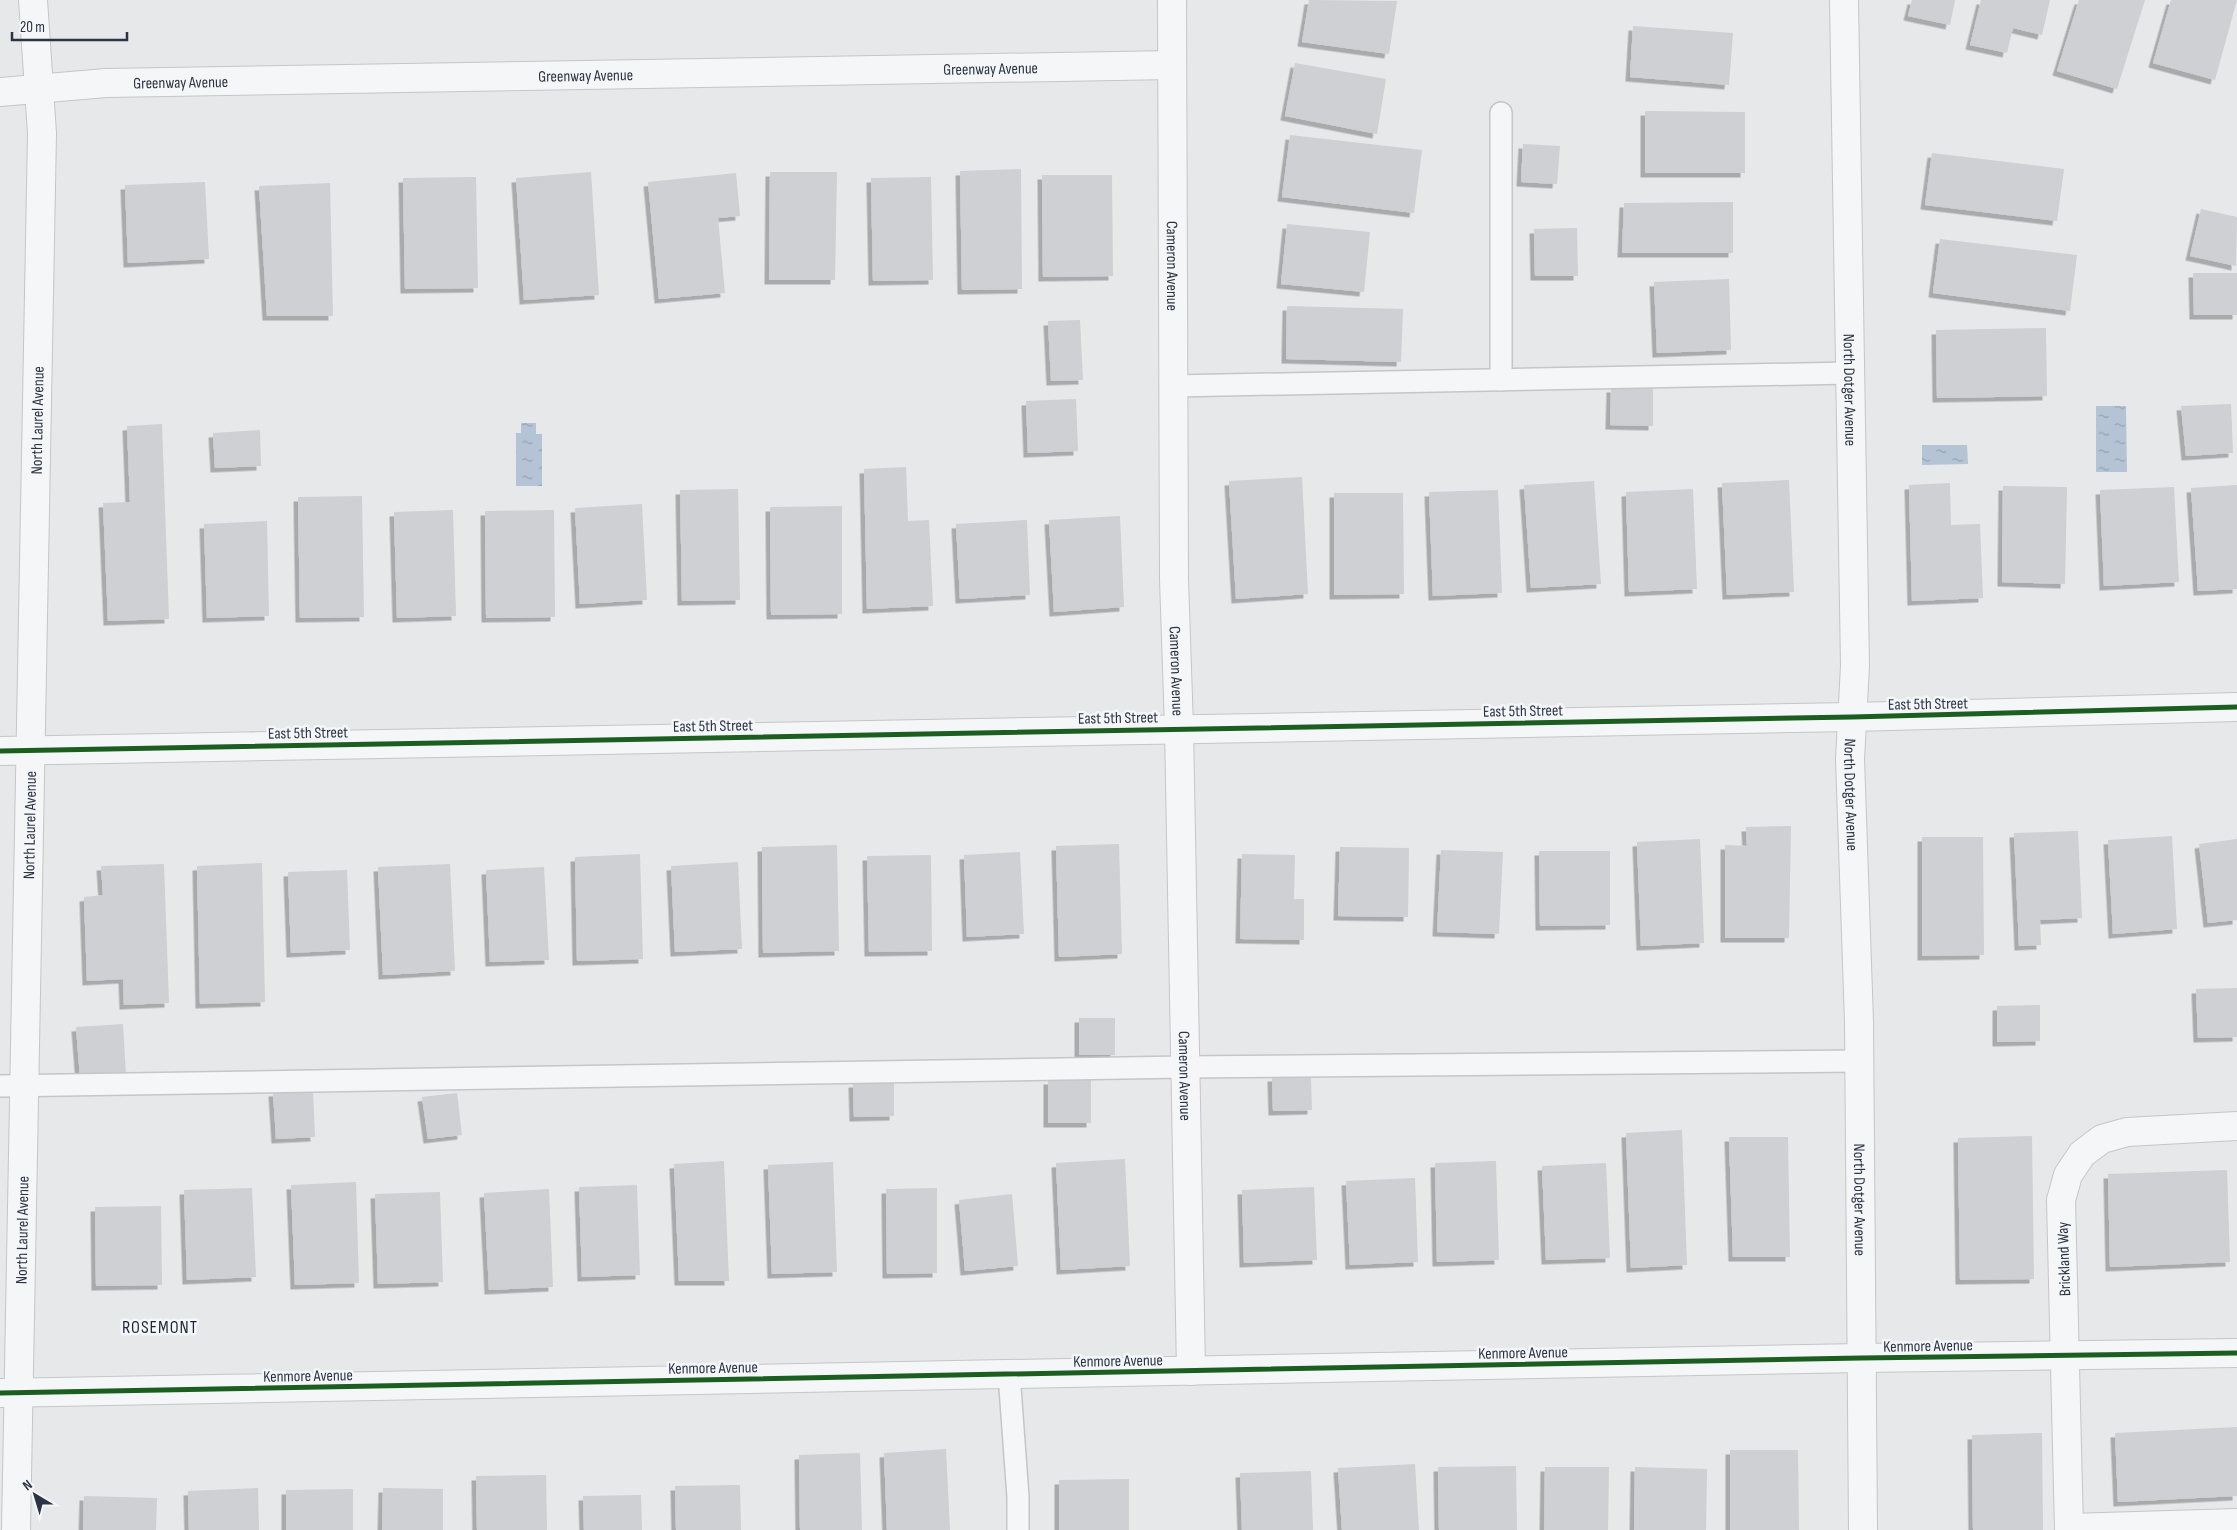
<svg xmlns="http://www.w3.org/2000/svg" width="2237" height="1530" font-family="'Sofia Sans Condensed',sans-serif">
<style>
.water{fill:url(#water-ripples)}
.building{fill:#ced0d3;filter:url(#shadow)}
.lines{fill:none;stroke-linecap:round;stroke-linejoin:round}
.service-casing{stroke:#c4c6c8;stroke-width:24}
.minor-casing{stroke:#c4c6c8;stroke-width:30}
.service{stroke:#f5f6f7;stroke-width:21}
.minor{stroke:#f5f6f7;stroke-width:28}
.cycleway-casing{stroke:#f4f6f9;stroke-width:8}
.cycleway{stroke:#1b5e20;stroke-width:5}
.labels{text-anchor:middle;stroke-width:5;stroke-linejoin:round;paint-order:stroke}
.street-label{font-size:16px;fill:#2b3445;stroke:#f4f6f9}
.neighbourhood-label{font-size:18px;letter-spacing:1px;fill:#1d2536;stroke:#f4f6f9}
</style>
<defs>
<pattern id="water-ripples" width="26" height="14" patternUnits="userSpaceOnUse" patternTransform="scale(1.25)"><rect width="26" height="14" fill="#b4c4d5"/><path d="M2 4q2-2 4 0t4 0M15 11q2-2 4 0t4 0" fill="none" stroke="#93a0af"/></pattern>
<filter id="shadow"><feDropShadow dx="-4.5" dy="4.5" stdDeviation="0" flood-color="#0004"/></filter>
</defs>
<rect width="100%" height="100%" fill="#e6e8ea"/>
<g class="water">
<polygon points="2096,406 2126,406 2127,472 2096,472"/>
<polygon points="521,423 536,423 536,434 542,434 542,486 516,486 516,433 521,433"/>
<polygon points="1922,445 1967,445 1968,464 1922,465"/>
</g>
<g class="building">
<polygon points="1309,0 1397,1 1389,54 1302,42"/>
<polygon points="1912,0 1955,0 1950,25 1908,16"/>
<polygon points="1981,0 2050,0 2042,35 2013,28 2007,53 1970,45"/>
<polygon points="2079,0 2145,0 2117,89 2057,71"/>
<polygon points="2171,0 2237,0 2215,80 2153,63"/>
<polygon points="1633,26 1733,33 1729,85 1630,77"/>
<polygon points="1295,63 1386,79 1377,134 1285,116"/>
<polygon points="1645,111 1745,112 1745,173 1645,173"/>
<polygon points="1290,135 1422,150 1414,213 1282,197"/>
<polygon points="1523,144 1560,146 1557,184 1521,182"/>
<polygon points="1932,153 2064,169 2057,221 1925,205"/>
<polygon points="1021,169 1022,289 962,290 960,171"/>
<polygon points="591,172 599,295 524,300 516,178"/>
<polygon points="770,172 837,172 835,280 769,280"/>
<polygon points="736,173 740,216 718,218 725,293 659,299 648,182"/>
<polygon points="1042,175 1112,175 1113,276 1043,277"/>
<polygon points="476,177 478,288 405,289 403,178"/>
<polygon points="931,177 933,280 873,281 871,178"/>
<polygon points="205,182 209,259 128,263 125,185"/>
<polygon points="330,183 333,316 267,316 259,186"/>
<polygon points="1733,202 1733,253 1622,253 1624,203"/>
<polygon points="2201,209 2237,217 2236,266 2190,256"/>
<polygon points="1287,224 1370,232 1364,292 1281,284"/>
<polygon points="1577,228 1578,276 1535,276 1534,229"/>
<polygon points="1940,239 2077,255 2070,311 1933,293"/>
<polygon points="2193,273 2237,273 2237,315 2194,315"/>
<polygon points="1729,279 1731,350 1657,353 1654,282"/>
<polygon points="1287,306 1403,309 1401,362 1286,359"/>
<polygon points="1080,320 1083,380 1051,381 1048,321"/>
<polygon points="2046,328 2047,396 1937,398 1936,330"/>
<polygon points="1653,387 1653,426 1610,425 1611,388"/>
<polygon points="1076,399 1078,451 1028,453 1026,401"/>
<polygon points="2231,404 2233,453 2186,456 2181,406"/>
<polygon points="162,424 169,619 108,621 103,503 130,502 127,426"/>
<polygon points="260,430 261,466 215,468 213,433"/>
<polygon points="906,467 908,521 929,520 933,606 867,609 864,469"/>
<polygon points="1302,477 1308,594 1236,599 1229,481"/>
<polygon points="1789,480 1794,592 1727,595 1722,483"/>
<polygon points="1594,481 1601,584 1531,588 1524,485"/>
<polygon points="1950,483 1951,525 1980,524 1983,598 1912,601 1909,485"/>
<polygon points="2237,485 2237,589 2198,591 2191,488"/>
<polygon points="2003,486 2067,487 2065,584 2002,582"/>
<polygon points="2174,487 2179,582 2104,586 2100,490"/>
<polygon points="738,489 740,600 682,601 680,490"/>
<polygon points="1693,489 1697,589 1629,592 1626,492"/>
<polygon points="1498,490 1502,593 1433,596 1429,492"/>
<polygon points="1334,493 1403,493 1404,594 1334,595"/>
<polygon points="362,496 364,617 300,618 298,497"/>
<polygon points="642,504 647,600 580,604 575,508"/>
<polygon points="842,506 842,614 771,615 770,507"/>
<polygon points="453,510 456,616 397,618 394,512"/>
<polygon points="554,510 555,617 486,618 485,511"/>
<polygon points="1120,516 1124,607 1054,612 1049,520"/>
<polygon points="1027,520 1030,595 960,599 956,524"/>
<polygon points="267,521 269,616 207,618 204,524"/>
<polygon points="1791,826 1789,938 1725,938 1725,845 1747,846 1746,827"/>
<polygon points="2078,831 2082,918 2040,920 2041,945 2019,946 2014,833"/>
<polygon points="2172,836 2177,929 2113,934 2108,840"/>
<polygon points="1922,837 1983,837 1984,955 1922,956"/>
<polygon points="1700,839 1704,943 1641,946 1637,842"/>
<polygon points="2237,839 2237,920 2208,923 2199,844"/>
<polygon points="1119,844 1122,954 1059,957 1056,846"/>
<polygon points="837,845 839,951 763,953 762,847"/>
<polygon points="1340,847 1409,848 1408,917 1338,916"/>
<polygon points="1441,850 1503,852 1499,934 1437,932"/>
<polygon points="1539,851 1610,851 1610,925 1540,926"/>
<polygon points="1020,852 1024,934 967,937 964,855"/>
<polygon points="640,854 643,959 577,961 575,857"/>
<polygon points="1242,854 1295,855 1294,899 1304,899 1304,940 1240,939"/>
<polygon points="931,855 932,951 869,952 867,856"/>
<polygon points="738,862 742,949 675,952 671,866"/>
<polygon points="262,863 265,1002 200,1004 197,866"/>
<polygon points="164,864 169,1003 124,1005 123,979 87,981 84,897 103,895 101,866"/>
<polygon points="450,864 455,971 383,975 378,867"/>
<polygon points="544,867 549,960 490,962 486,870"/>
<polygon points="347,870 350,950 291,953 288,872"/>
<polygon points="2237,988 2237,1037 2198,1038 2196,989"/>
<polygon points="2040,1005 2040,1041 1997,1042 1997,1006"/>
<rect x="1079" y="1018" width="36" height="37"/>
<polygon points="123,1024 126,1075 80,1078 76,1027"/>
<polygon points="1272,1077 1311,1077 1312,1110 1273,1111"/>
<rect x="1048" y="1080" width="43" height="43"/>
<polygon points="894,1082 894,1116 854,1117 853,1083"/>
<polygon points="313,1090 315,1137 276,1139 273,1092"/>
<polygon points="457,1093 462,1135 428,1139 422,1097"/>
<polygon points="1682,1130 1687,1265 1631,1268 1626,1133"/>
<polygon points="2032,1136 2034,1279 1960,1280 1958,1138"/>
<polygon points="1729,1137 1788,1137 1790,1257 1733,1257"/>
<polygon points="1125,1159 1130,1266 1061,1270 1056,1163"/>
<polygon points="724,1161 729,1281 679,1281 674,1164"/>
<polygon points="1496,1161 1499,1260 1437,1262 1435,1163"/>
<polygon points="833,1162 837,1272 772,1274 768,1165"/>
<polygon points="1606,1163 1610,1258 1546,1260 1542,1166"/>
<polygon points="2227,1170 2230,1262 2110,1267 2108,1174"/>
<polygon points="1415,1178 1418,1262 1350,1265 1346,1181"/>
<polygon points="356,1182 359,1283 295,1285 291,1185"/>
<polygon points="637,1185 640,1275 582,1277 579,1187"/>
<polygon points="1314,1187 1317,1260 1244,1263 1242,1190"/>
<polygon points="252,1188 256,1277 187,1280 184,1190"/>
<polygon points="937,1188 937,1273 887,1274 886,1189"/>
<polygon points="549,1189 553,1287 489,1290 484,1193"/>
<polygon points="440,1192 443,1282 378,1284 375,1194"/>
<polygon points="1012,1194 1018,1266 965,1271 959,1200"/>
<polygon points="161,1206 162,1285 96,1286 95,1207"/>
<polygon points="2237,1427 2237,1496 2118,1502 2115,1433"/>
<polygon points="2042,1433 2043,1530 1973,1530 1972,1435"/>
<polygon points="946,1449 950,1530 887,1530 884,1453"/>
<polygon points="1730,1450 1798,1450 1799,1530 1730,1530"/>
<polygon points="860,1453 862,1530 800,1530 799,1455"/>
<polygon points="1415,1464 1419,1530 1342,1530 1338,1468"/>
<polygon points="1516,1466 1517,1530 1439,1530 1438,1467"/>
<polygon points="1545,1467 1609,1467 1608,1530 1544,1530"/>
<polygon points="1635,1467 1707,1469 1706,1530 1634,1530"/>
<polygon points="1311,1471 1313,1530 1242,1530 1240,1473"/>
<polygon points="546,1475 547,1530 477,1530 476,1476"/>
<polygon points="1129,1479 1129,1530 1059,1530 1059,1480"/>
<polygon points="740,1485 741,1530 676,1530 675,1486"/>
<polygon points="258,1488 259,1530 189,1530 188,1491"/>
<polygon points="383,1488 443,1489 443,1530 382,1530"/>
<polygon points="353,1489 353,1530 286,1530 286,1490"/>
<polygon points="641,1495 642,1530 584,1530 583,1496"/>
<polygon points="84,1496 157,1498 156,1530 83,1530"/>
</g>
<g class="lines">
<g class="service-casing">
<g id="service">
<polyline points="1501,113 1501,380"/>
<polyline points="1173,386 1850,373"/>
<polyline points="0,1086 1185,1067 1859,1061"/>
<polyline points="1009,1374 1018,1497 1018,1530"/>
</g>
</g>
<g class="minor-casing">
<g id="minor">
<path id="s1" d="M1172 0 1174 579 1179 728 1191 1371"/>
<path id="s2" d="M1844 0 1855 666 1850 759 1859 1022 1863 1530"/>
<path id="s3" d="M0 92 106 83 1172 65"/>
<polyline points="0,751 1852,717 2237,707"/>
<polyline points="0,1393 1861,1358 2237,1353"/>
<polyline points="2069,1528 2237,1523"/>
<path id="s4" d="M16 1530 42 133 33 0"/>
<polyline points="2069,1530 2061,1200 2068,1175 2082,1154 2102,1139 2127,1132 2237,1126"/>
</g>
</g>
<use href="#service" class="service"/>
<use href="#minor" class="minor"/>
<g class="cycleway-casing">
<g id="cycleway">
<polyline points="0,751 1852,717 2237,707"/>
<polyline points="0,1393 1861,1358 2237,1353"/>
</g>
</g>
<use href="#cycleway" class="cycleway"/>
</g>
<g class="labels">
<g class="street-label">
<text dy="6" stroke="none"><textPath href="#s3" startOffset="991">Greenway Avenue</textPath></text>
<text dy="6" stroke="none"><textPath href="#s3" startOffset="586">Greenway Avenue</textPath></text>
<text dy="6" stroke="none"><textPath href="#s3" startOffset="181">Greenway Avenue</textPath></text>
<text dy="6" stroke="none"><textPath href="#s1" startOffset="266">Cameron Avenue</textPath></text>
<text dy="6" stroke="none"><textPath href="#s2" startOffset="390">North Dotger Avenue</textPath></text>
<text dy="6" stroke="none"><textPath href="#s4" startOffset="1110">North Laurel Avenue</textPath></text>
<text dy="6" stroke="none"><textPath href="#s1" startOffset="671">Cameron Avenue</textPath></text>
<text transform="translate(1928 703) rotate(-1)" y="6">East 5th Street</text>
<text transform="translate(1523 710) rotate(-1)" y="6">East 5th Street</text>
<text transform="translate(1118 717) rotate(-1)" y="6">East 5th Street</text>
<text transform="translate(713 725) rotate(-1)" y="6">East 5th Street</text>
<text transform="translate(308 732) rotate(-1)" y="6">East 5th Street</text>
<text dy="6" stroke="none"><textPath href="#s2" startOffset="795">North Dotger Avenue</textPath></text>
<text dy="6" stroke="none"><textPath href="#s4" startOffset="705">North Laurel Avenue</textPath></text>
<text dy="6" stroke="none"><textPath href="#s1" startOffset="1076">Cameron Avenue</textPath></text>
<text dy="6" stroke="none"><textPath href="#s2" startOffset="1200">North Dotger Avenue</textPath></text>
<text dy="6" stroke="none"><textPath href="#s4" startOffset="300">North Laurel Avenue</textPath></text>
<text transform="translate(2063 1259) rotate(-92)" y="6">Brickland Way</text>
<text transform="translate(1928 1345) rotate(-1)" y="6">Kenmore Avenue</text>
<text transform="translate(1523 1352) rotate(-1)" y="6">Kenmore Avenue</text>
<text transform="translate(1118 1360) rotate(-1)" y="6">Kenmore Avenue</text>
<text transform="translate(713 1367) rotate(-1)" y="6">Kenmore Avenue</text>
<text transform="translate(308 1375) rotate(-1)" y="6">Kenmore Avenue</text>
</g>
<g class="neighbourhood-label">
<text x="160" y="1333">ROSEMONT</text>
</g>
</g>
<g transform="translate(35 1495) rotate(322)" stroke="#f4f6f9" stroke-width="4" paint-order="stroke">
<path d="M0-4L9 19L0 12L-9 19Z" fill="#2b3445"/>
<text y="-8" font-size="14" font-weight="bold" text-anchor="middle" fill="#2b3445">N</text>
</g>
<path d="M12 32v8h115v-8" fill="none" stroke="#2b3445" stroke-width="2.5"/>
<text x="20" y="32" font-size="15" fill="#2b3445" stroke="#f4f6f9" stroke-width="4" paint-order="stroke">20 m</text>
</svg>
